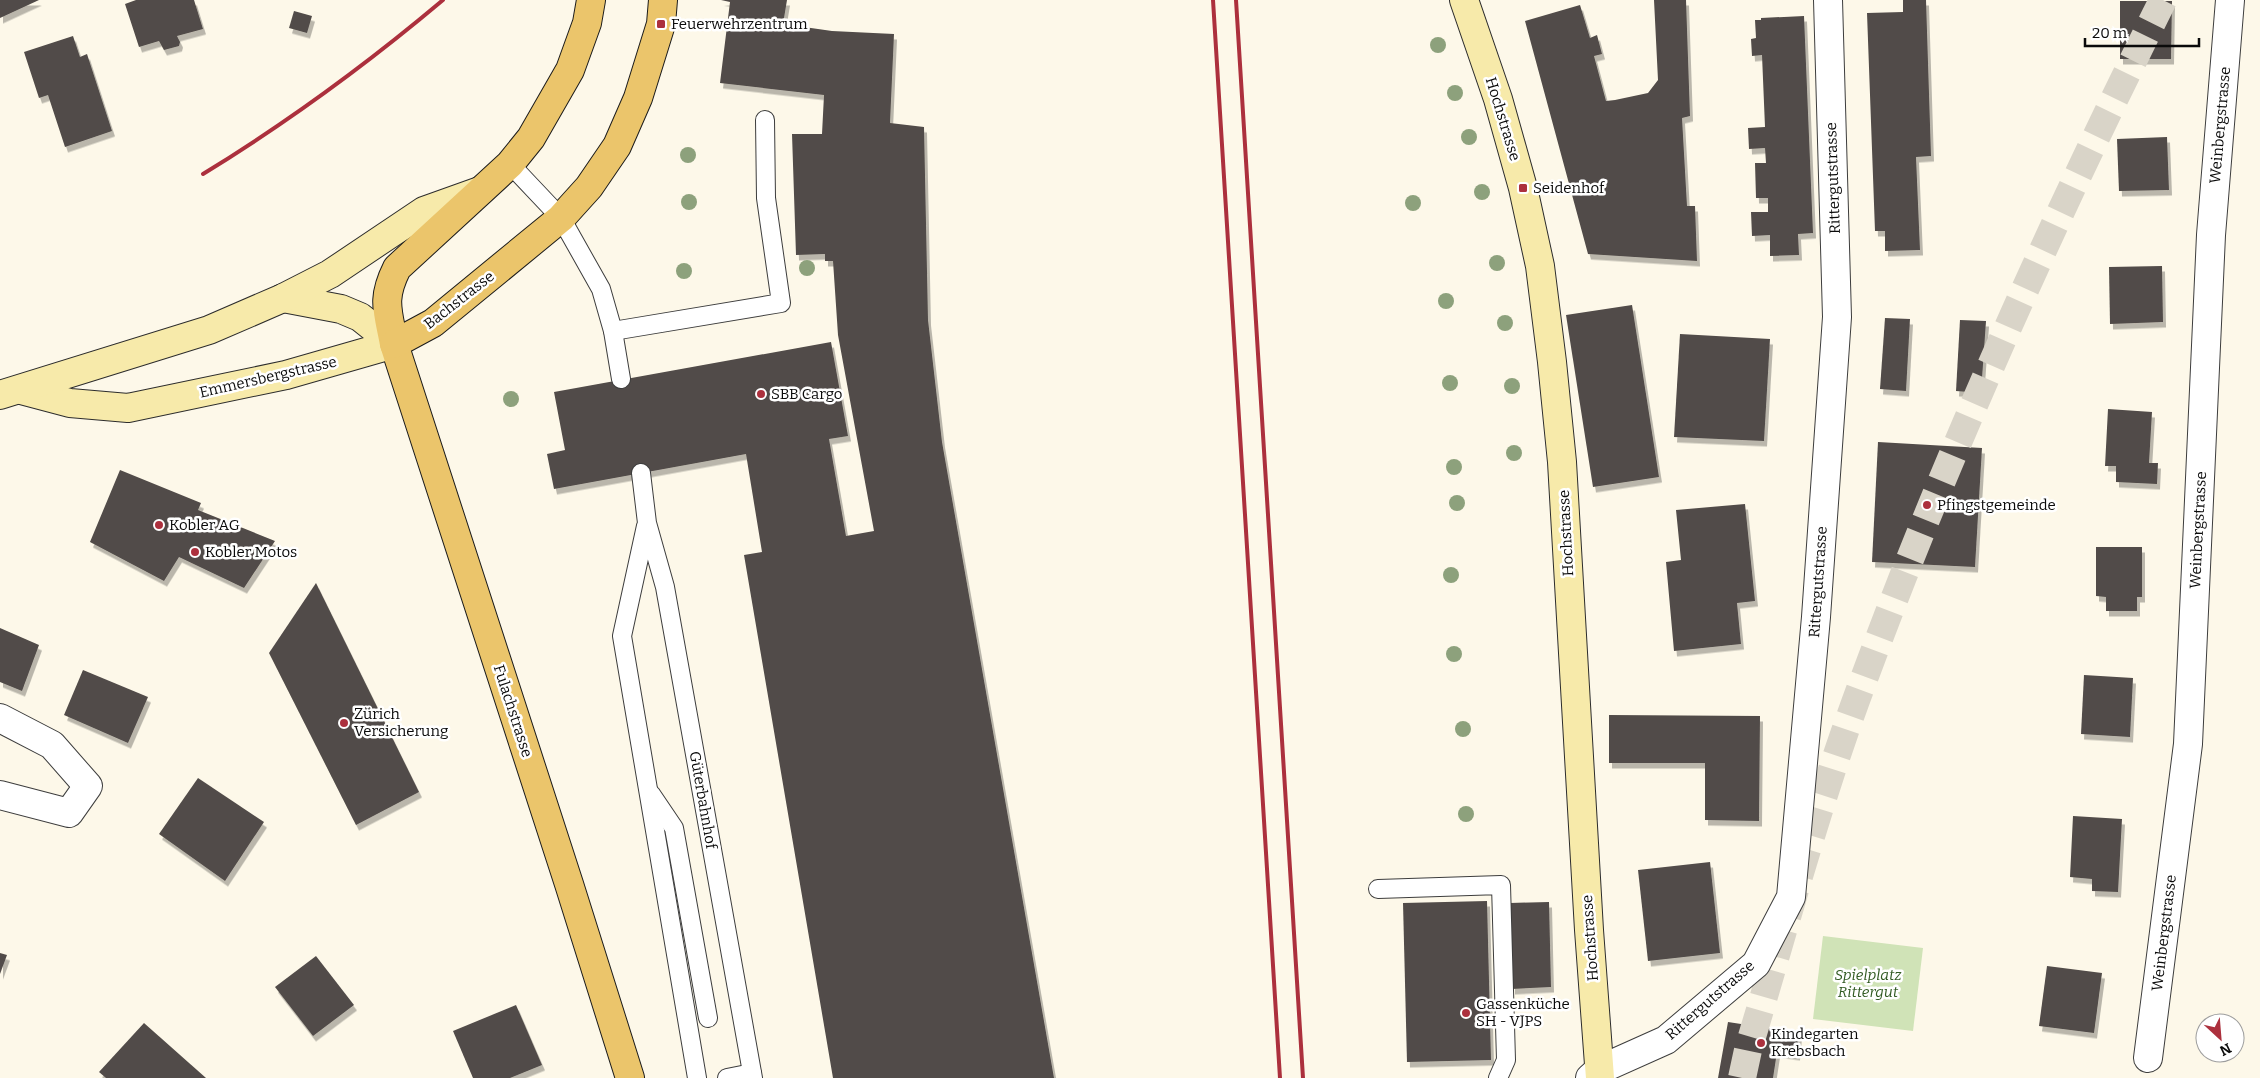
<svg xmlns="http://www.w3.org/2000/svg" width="2260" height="1078" font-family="Bitter,serif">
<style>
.green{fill:#d0e3b7}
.building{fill:#514b48;filter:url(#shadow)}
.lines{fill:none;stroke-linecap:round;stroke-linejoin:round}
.highway-tunnel{stroke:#d9d4c8;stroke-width:28;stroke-dasharray:28 14;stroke-linecap:butt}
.lane-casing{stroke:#3d3d3d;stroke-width:20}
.street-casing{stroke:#3d3d3d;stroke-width:30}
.secondary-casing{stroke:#2c2c2c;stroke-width:30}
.primary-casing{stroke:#1b1b1b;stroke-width:30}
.lane{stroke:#fff;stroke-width:18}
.street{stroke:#fff;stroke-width:28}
.secondary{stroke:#f7eaaa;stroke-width:28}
.primary{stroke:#ebc56b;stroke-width:28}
.rail{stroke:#ac303d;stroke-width:4}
.tree{fill:#8da17c}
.poi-dot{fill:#ac303d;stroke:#fff;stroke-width:2}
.labels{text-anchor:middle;stroke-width:5;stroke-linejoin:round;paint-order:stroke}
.poi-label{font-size:15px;fill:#0a0a0a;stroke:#fff;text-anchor:start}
.street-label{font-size:15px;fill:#0a0a0a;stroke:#fff}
.park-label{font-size:15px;font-style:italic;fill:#315a22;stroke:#fff}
</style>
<defs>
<filter id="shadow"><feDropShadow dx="3" dy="5.5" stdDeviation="0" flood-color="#0004"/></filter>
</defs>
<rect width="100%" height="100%" fill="#fdf8e9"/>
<polygon class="green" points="1823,936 1923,948 1913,1031 1813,1019"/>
<g class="building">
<polygon points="0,0 39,0 0,18"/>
<polygon points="136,0 194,0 203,29 177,36 180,42 179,46 164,50 159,41 139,47 125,4"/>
<polygon points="721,0 787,0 783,24 832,31 894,34 890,123 924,127 928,320 942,442 1054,1078 833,1078 744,555 762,552 746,454 554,489 547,454 565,450 554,392 831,342 848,436 829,439 846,536 874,531 838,335 833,261 825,261 825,254 796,255 792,134 822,134 824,95 720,83 730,2"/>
<polygon points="1654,0 1686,0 1690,116 1682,118 1687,206 1695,206 1697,261 1588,254 1525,21 1580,5 1590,38 1597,35 1602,54 1594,56 1606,101 1615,100 1648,93 1658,80"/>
<polygon points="1903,0 1926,0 1931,156 1916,157 1920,250 1885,251 1885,231 1875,231 1867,13 1903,12"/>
<polygon points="2120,1 2172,1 2171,59 2120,59"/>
<polygon points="294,11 312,16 307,33 289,28"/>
<polygon points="1804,16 1813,233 1798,234 1799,255 1770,256 1770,235 1752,236 1751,212 1768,212 1768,198 1756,198 1755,163 1766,163 1765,148 1749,149 1748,128 1765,127 1762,55 1752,56 1751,39 1756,38 1755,20 1761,20 1761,18"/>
<polygon points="73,36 80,57 87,54 112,131 65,147 48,95 39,98 24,52"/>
<polygon points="2167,137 2169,190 2119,191 2117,139"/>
<polygon points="2162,266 2163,322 2110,324 2109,267"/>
<polygon points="1632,305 1659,477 1593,487 1566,315"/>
<polygon points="1885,318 1910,319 1906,391 1880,389"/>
<polygon points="1960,320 1986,321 1981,393 1956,391"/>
<polygon points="1680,334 1770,339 1764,441 1674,437"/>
<polygon points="2108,409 2152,412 2149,463 2158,463 2157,484 2116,482 2116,466 2105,466"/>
<polygon points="1878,442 1982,448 1975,567 1872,562"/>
<polygon points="120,470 201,503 198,510 275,541 244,588 179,557 164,581 90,542"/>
<polygon points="1745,504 1755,601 1737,603 1741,644 1674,651 1666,562 1681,560 1676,510"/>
<polygon points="2096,547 2142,547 2142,597 2137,597 2137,611 2106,611 2106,597 2096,596"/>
<polygon points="316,583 419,792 356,825 269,653"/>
<polygon points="0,628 39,645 22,691 0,682"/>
<polygon points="83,670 148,697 128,743 64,715"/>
<polygon points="2084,675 2133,678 2130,737 2081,734"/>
<polygon points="1609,715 1760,716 1759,821 1705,820 1705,763 1609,763"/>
<polygon points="198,778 264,822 225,881 159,834"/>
<polygon points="2073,816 2122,819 2118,892 2092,891 2092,879 2070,877"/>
<polygon points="1710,862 1720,953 1648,961 1638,870"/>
<polygon points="1487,901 1491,1060 1407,1062 1403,903"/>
<polygon points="1549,902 1551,987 1512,989 1510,903"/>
<polygon points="0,953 7,955 0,974"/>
<polygon points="316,956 354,1005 313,1036 275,987"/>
<polygon points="2047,966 2102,973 2094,1033 2039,1026"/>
<polygon points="516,1005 542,1065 510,1078 473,1078 453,1031"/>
<polygon points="1728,1022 1799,1033 1797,1055 1777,1052 1773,1078 1718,1078"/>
<polygon points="144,1023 206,1078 106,1078 99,1072"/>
</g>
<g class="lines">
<path class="highway-tunnel" d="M1742 1078 1748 1050C1783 934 1814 816 1855 703 1943 462 2049 229 2163 0"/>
<g class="lane-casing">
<g id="lane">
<polyline points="510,164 561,218 601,289 613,331 621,379"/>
<polyline points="613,331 781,303 766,198 765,120"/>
<polyline points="641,473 647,523 665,587 753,1078"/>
<polyline points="646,526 622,636 697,1078"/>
<polyline points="651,794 674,828 708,1018"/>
<polyline points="1378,889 1501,885 1506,1060 1498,1078"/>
<polyline points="727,1078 752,1073"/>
</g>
</g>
<g class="street-casing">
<g id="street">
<polyline points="0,718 52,745 88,786 69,813 0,795"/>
<polyline points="2148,1058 2188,744 2211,235 2230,0"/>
<polyline points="1590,1078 1599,1070 1666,1040 1756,964 1791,897 1816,617 1837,317 1828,0"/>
</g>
</g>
<g class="secondary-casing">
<g id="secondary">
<polyline points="1464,0 1498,99 1523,188 1540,266 1552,362 1562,462 1589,930 1600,1078"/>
<polyline points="283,298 341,309 360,317 394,344"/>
<polyline points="21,390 70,403 128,408 286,375 394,344"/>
<polyline points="0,395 209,330 283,298 330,274 424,211 480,191"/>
</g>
</g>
<g class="primary-casing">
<g id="primary">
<path d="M591 0 587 23 570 70 531 138 510 164 397 268C381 300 388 311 394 344L569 884 630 1078"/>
<polyline points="394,344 433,323 561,218 589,187 617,146 638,98 661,24 663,0"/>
</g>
</g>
<use href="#lane" class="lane"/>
<use href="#street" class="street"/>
<use href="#secondary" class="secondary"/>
<use href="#primary" class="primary"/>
<g class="rail">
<polyline points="1213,0 1280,1078"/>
<polyline points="1236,0 1303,1078"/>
<path d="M203 174C288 122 367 64 443 0"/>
</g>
</g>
<g class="tree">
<circle cx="1438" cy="45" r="8"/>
<circle cx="1455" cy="93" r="8"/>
<circle cx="1469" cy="137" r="8"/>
<circle cx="688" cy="155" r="8"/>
<circle cx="1482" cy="192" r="8"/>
<circle cx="689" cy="202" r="8"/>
<circle cx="1413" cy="203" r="8"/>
<circle cx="1497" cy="263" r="8"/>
<circle cx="807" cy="268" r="8"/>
<circle cx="684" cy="271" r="8"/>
<circle cx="1446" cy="301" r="8"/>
<circle cx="1505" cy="323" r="8"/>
<circle cx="1450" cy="383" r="8"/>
<circle cx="1512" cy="386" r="8"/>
<circle cx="511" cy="399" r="8"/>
<circle cx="1514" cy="453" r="8"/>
<circle cx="1454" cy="467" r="8"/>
<circle cx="1457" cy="503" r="8"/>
<circle cx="1451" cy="575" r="8"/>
<circle cx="1454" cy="654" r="8"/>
<circle cx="1463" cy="729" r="8"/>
<circle cx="1466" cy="814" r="8"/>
</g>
<g class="poi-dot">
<rect x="656" y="19" width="10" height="10" rx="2.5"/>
<rect x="1518" y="183" width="10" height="10" rx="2.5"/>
<circle cx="761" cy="394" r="5"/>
<circle cx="1927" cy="505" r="5"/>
<circle cx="159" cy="525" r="5"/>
<circle cx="195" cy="552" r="5"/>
<circle cx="344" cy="723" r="5"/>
<circle cx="1466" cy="1013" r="5"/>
<circle cx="1761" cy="1043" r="5"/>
</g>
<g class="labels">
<g class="poi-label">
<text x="671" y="29">Feuerwehrzentrum</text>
<text x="1533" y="193">Seidenhof</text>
<text x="771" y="399">SBB Cargo</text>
<text x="1937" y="510">Pfingstgemeinde</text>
<text x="169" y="530">Kobler AG</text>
<text x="205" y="557">Kobler Motos</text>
<text x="354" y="719">Zürich<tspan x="354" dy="17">Versicherung</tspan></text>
<text x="1476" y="1009">Gassenküche<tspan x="1476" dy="17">SH - VJPS</tspan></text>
<text x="1771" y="1039">Kindegarten<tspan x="1771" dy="17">Krebsbach</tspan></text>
</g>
<g class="street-label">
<text transform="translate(1503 119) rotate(73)" y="5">Hochstrasse</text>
<text transform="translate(2220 125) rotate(-85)" y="5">Weinbergstrasse</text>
<text transform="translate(1833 178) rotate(-92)" y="5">Rittergutstrasse</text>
<text transform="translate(459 300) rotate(-38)" y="5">Bachstrasse</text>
<text transform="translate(268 377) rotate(-13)" y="5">Emmersbergstrasse</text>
<text transform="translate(2198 530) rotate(-87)" y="5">Weinbergstrasse</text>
<text transform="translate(1566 533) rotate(-93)" y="5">Hochstrasse</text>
<text transform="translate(1818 582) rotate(-86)" y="5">Rittergutstrasse</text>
<text transform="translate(513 711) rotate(72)" y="5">Fulachstrasse</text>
<text transform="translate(703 800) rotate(80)" y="5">Güterbahnhof</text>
<text transform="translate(2164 933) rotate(-83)" y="5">Weinbergstrasse</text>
<text transform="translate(1590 938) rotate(-94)" y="5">Hochstrasse</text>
<text transform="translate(1710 1000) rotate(-41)" y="5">Rittergutstrasse</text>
</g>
<g class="park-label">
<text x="1868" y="980">Spielplatz<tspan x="1868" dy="17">Rittergut</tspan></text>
</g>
</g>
<g transform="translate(2220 1038) rotate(154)"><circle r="24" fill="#ffffff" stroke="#9d9d9d"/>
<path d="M0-4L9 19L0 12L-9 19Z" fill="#ac303d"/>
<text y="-8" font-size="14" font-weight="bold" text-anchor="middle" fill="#0a0a0a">N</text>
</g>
<path d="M2085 38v8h114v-8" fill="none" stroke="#0a0a0a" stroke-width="2.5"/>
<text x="2092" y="38" font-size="15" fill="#0a0a0a" stroke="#ffffff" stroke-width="4" paint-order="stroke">20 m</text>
</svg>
